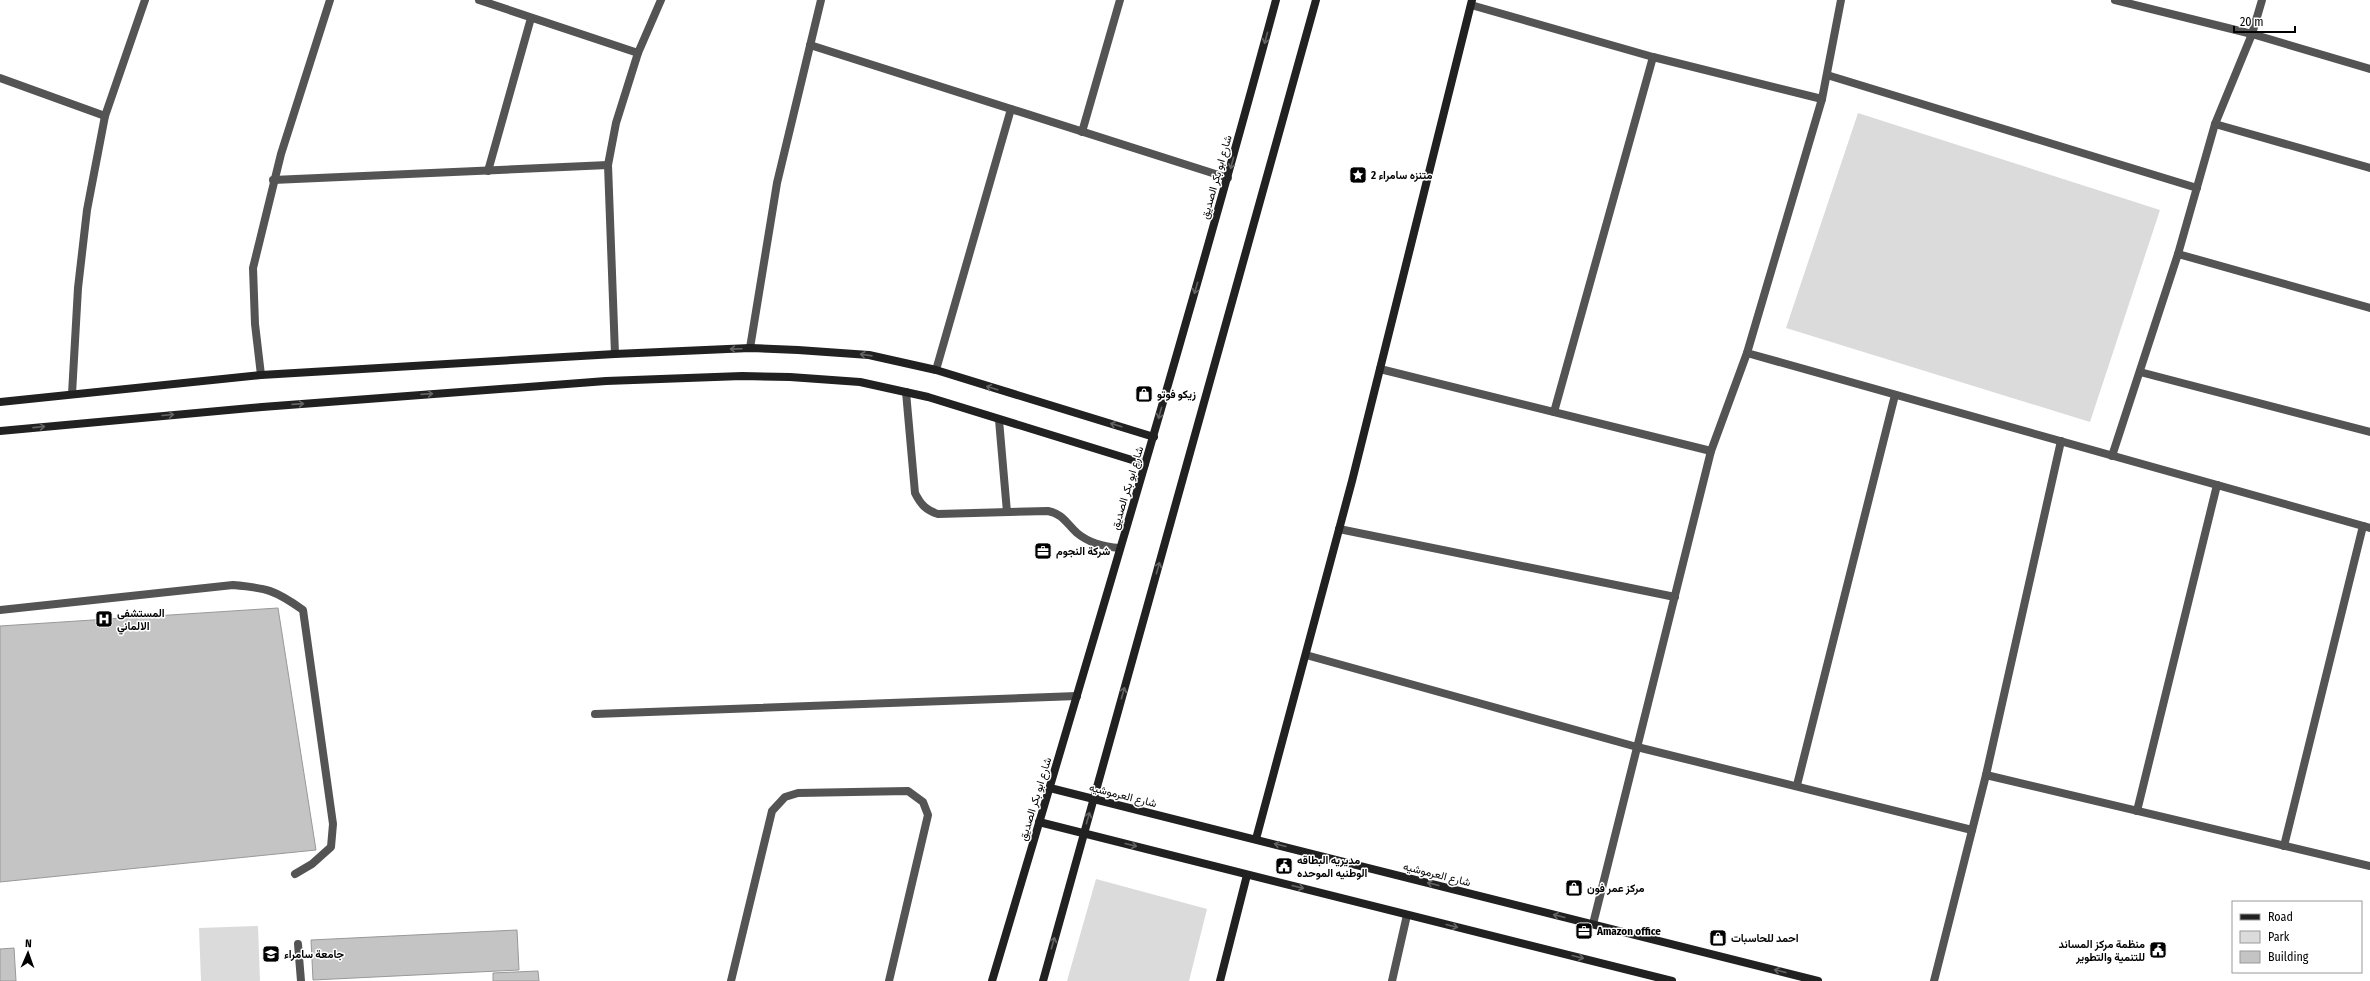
<svg xmlns="http://www.w3.org/2000/svg" width="2370" height="981" font-family="'Fira Sans Condensed',Vazirmatn,sans-serif">
<style>
.green{fill:#dbdbdb}
.building{fill:#c4c4c4;stroke:#989898}
.lines{fill:none;stroke-linecap:round;stroke-linejoin:round}
.lane{stroke:#545454;stroke-width:8}
.street{stroke:#545454;stroke-width:8}
.secondary{stroke:#212121;stroke-width:8}
.oneway{stroke:#646464}
.labels{text-anchor:middle;stroke-width:3;stroke-linejoin:round;paint-order:stroke}
.poi-label{font-size:11px;font-weight:bold;fill:#000;stroke:#fff;text-anchor:start}
.street-label{font-size:11px;fill:#000;stroke:#fff}
</style>
<rect width="100%" height="100%" fill="#fff"/>
<g class="green">
<polygon points="1858,113 2160,210 2090,422 1786,328"/>
<polygon points="1096,879 1207,909 1189,981 1067,981"/>
<polygon points="258,926 260,981 201,981 199,928"/>
</g>
<g class="building">
<polygon points="278,608 316,850 0,882 0,626"/>
<polygon points="517,930 519,970 313,980 311,940"/>
<polygon points="14,948 16,981 0,981 0,949"/>
<polygon points="538,971 539,981 493,981 493,973"/>
</g>
<g class="lines">
<g class="lane">
<path d="M906 392 915 493C921 505 926 510 938 514L1048 511C1063 514 1066 523 1077 533 1089 543 1104 547 1120 548"/>
<polyline points="999,420 1007,512"/>
<path d="M0 610 233 585C267 588 275 590 303 610L333 824 331 847 312 864 295 874"/>
<polyline points="298,944 301,981"/>
<polyline points="731,981 772,811 785,797 798,793 908,791 923,802 928,815 889,981"/>
</g>
<g class="street">
<polyline points="479,0 638,53"/>
<polyline points="2115,0 2252,34 2370,69"/>
<polyline points="1471,5 1653,57 1822,99"/>
<polyline points="810,45 1228,178"/>
<polyline points="1827,75 2197,188"/>
<polyline points="0,78 105,116"/>
<polyline points="2215,124 2370,168"/>
<polyline points="1082,132 1120,0"/>
<polyline points="488,171 531,18"/>
<polyline points="273,180 608,165"/>
<polyline points="2178,254 2370,308"/>
<polyline points="750,348 777,183 821,0"/>
<polyline points="1747,353 2370,528"/>
<polyline points="615,354 608,165 616,123 638,53 661,0"/>
<polyline points="1380,369 1711,451"/>
<polyline points="936,370 1011,109"/>
<polyline points="2140,372 2370,432"/>
<polyline points="261,375 255,324 253,268 281,154 330,0"/>
<polyline points="72,394 78,288 87,210 105,116 145,0"/>
<polyline points="1554,412 1653,57"/>
<polyline points="2112,456 2178,254 2215,124 2252,34 2262,0"/>
<polyline points="1339,529 1675,597"/>
<polyline points="1306,655 1637,747 1972,830"/>
<polyline points="595,714 1077,696"/>
<polyline points="1986,775 2370,866"/>
<polyline points="1797,785 1895,395"/>
<polyline points="2137,811 2217,485"/>
<polyline points="2284,846 2363,526"/>
<polyline points="1593,924 1711,451 1747,353 1822,99 1841,0"/>
<polyline points="1392,981 1407,915"/>
<polyline points="1934,981 1986,775 2061,441"/>
</g>
<g class="secondary">
<polyline points="0,402 261,375 615,354 750,348 798,350 869,355 936,370 1154,437"/>
<polyline points="0,431 262,407 606,381 742,376 790,377 860,382 928,397 1145,464"/>
<polyline points="1050,788 1818,981"/>
<polyline points="1039,822 1672,981"/>
<polyline points="1256,839 1352,481 1472,0"/>
<path d="M992 981C1089 655 1187 329 1276 0"/>
<polyline points="1043,981 1316,0"/>
<polyline points="1220,981 1247,875"/>
</g>
</g>
<defs><path id="oneway-shaft" d="M-6 0H5M1.5-3L5.5 0L1.5 3" fill="none" stroke-width="1.6" stroke-linecap="round" stroke-linejoin="round"/></defs>
<g class="oneway">
<use href="#oneway-shaft" transform="translate(1266 38) rotate(105)"/>
<use href="#oneway-shaft" transform="translate(1232 163) rotate(105)"/>
<use href="#oneway-shaft" transform="translate(1196 288) rotate(106)"/>
<use href="#oneway-shaft" transform="translate(736 349) rotate(178)"/>
<use href="#oneway-shaft" transform="translate(866 355) rotate(-172)"/>
<use href="#oneway-shaft" transform="translate(992 388) rotate(-163)"/>
<use href="#oneway-shaft" transform="translate(427 394) rotate(-4)"/>
<use href="#oneway-shaft" transform="translate(298 404) rotate(-4)"/>
<use href="#oneway-shaft" transform="translate(1160 413) rotate(106)"/>
<use href="#oneway-shaft" transform="translate(168 415) rotate(-5)"/>
<use href="#oneway-shaft" transform="translate(1116 425) rotate(-163)"/>
<use href="#oneway-shaft" transform="translate(39 427) rotate(-6)"/>
<use href="#oneway-shaft" transform="translate(1158 568) rotate(-74)"/>
<use href="#oneway-shaft" transform="translate(1123 693) rotate(-74)"/>
<use href="#oneway-shaft" transform="translate(1088 818) rotate(-74)"/>
<use href="#oneway-shaft" transform="translate(1131 845) rotate(14)"/>
<use href="#oneway-shaft" transform="translate(1280 845) rotate(-166)"/>
<use href="#oneway-shaft" transform="translate(1433 884) rotate(-166)"/>
<use href="#oneway-shaft" transform="translate(1298 887) rotate(14)"/>
<use href="#oneway-shaft" transform="translate(1559 916) rotate(-166)"/>
<use href="#oneway-shaft" transform="translate(1452 926) rotate(14)"/>
<use href="#oneway-shaft" transform="translate(1053 943) rotate(-74)"/>
<use href="#oneway-shaft" transform="translate(1578 957) rotate(14)"/>
<use href="#oneway-shaft" transform="translate(1780 971) rotate(-166)"/>
</g>
<defs>
<g id="sight-square" transform="scale(0.9)"><rect x="-9" y="-9" width="18" height="18" rx="4" fill="#000" stroke="#fff"/><path d="M0-6L1.8-2.2L6-1.7L2.9 1.2L3.7 5.4L0 3.3L-3.7 5.4L-2.9 1.2L-6-1.7L-1.8-2.2Z" fill="#fff"/></g>
<g id="shop-square" transform="scale(0.9)"><rect x="-9" y="-9" width="18" height="18" rx="4" fill="#000" stroke="#fff"/><path d="M-5-2.5h2.3a2.7 3.5 0 0 1 5.4 0H5L5.5 6h-11ZM-1.5-2.5h3a1.5 2.3 0 0 0-3 0Z" fill="#fff"/></g>
<g id="office-square" transform="scale(0.9)"><rect x="-9" y="-9" width="18" height="18" rx="4" fill="#000" stroke="#fff"/><path d="M-6-3h4V-5.5h4V-3h4V5H-6ZM-1-4.5V-3h2v-1.5ZM-6 0V1H6V0Z" fill="#fff"/></g>
<g id="hospital-square" transform="scale(0.9)"><rect x="-9" y="-9" width="18" height="18" rx="4" fill="#000" stroke="#fff"/><path d="M-5-5h3v3.5h4V-5h3V5h-3V1.5h-4V5h-3Z" fill="#fff"/></g>
<g id="civic-square" transform="scale(0.9)"><rect x="-9" y="-9" width="18" height="18" rx="4" fill="#000" stroke="#fff"/><path d="M-.6-6.5H3V-4.5H.6V-3L4-1V1h2V6H-6V1h2V-1L-.6-3ZM-1.2 2.5V6h2.4V2.5Z" fill="#fff"/></g>
<g id="university-square" transform="scale(0.9)"><rect x="-9" y="-9" width="18" height="18" rx="4" fill="#000" stroke="#fff"/><path d="M0-5L7-2L0 1L-7-2ZM-4 1L0 2.5L4 1V4Q0 6-4 4Z" fill="#fff"/></g>
</defs>
<g fill-rule="evenodd">
<use href="#sight-square" x="1358" y="175"/>
<use href="#shop-square" x="1144" y="394"/>
<use href="#office-square" x="1043" y="551"/>
<use href="#hospital-square" x="104" y="619"/>
<use href="#civic-square" x="1284" y="866"/>
<use href="#shop-square" x="1574" y="888"/>
<use href="#office-square" x="1584" y="931"/>
<use href="#shop-square" x="1718" y="938"/>
<use href="#civic-square" x="2158" y="950"/>
<use href="#university-square" x="271" y="954"/>
</g>
<g class="labels">
<g class="poi-label">
<text x="1371" y="179">متنزه سامراء 2</text>
<text x="1157" y="398">زيكو فوتو</text>
<text x="1056" y="555">شركة النجوم</text>
<text x="117" y="617">المستشفى<tspan x="117" dy="13">الالماني</tspan></text>
<text x="1297" y="864">مديريه البطاقه<tspan x="1297" dy="13">الوطنيه الموحده</tspan></text>
<text x="1587" y="892">مركز عمر فون</text>
<text x="1597" y="935">Amazon office</text>
<text x="1731" y="942">احمد للحاسبات</text>
<text x="2145" y="948" text-anchor="end">منظمة مركز المساند<tspan x="2145" dy="13">للتنمية والتطوير</tspan></text>
<text x="284" y="958">جامعة سامراء</text>
</g>
<g class="street-label">
<text transform="translate(1216 177) rotate(-74)" y="4">شارع ابو بكر الصديق</text>
<text transform="translate(1127 488) rotate(-73)" y="4">شارع ابو بكر الصديق</text>
<text transform="translate(1123 795) rotate(14)" y="4">شارع العرموشيه</text>
<text transform="translate(1035 799) rotate(-73)" y="4">شارع ابو بكر الصديق</text>
<text transform="translate(1437 874) rotate(14)" y="4">شارع العرموشيه</text>
</g>
</g>
<rect x="2232" y="901" width="130" height="72" fill="#ffffff" stroke="#999999"/>
<rect x="2240" y="914" width="20" height="6" fill="#212121" stroke="#999999"/>
<text x="2268" y="921" font-size="12" fill="#000000">Road</text>
<rect x="2240" y="931" width="20" height="12" fill="#dbdbdb" stroke="#999999"/>
<text x="2268" y="941" font-size="12" fill="#000000">Park</text>
<rect x="2240" y="951" width="20" height="12" fill="#c4c4c4" stroke="#999999"/>
<text x="2268" y="961" font-size="12" fill="#000000">Building</text>
<g transform="translate(28 953) rotate(2)" stroke="#ffffff" stroke-width="3" paint-order="stroke">
<path d="M0-3L7 15L0 10L-7 15Z" fill="#000000"/>
<text y="-6" font-size="11" font-weight="bold" text-anchor="middle" fill="#000000">N</text>
</g>
<path d="M2234 26v6h61v-6" fill="none" stroke="#000000" stroke-width="2"/>
<text x="2240" y="26" font-size="12" fill="#000000" stroke="#ffffff" stroke-width="3" paint-order="stroke">20 m</text>
</svg>
